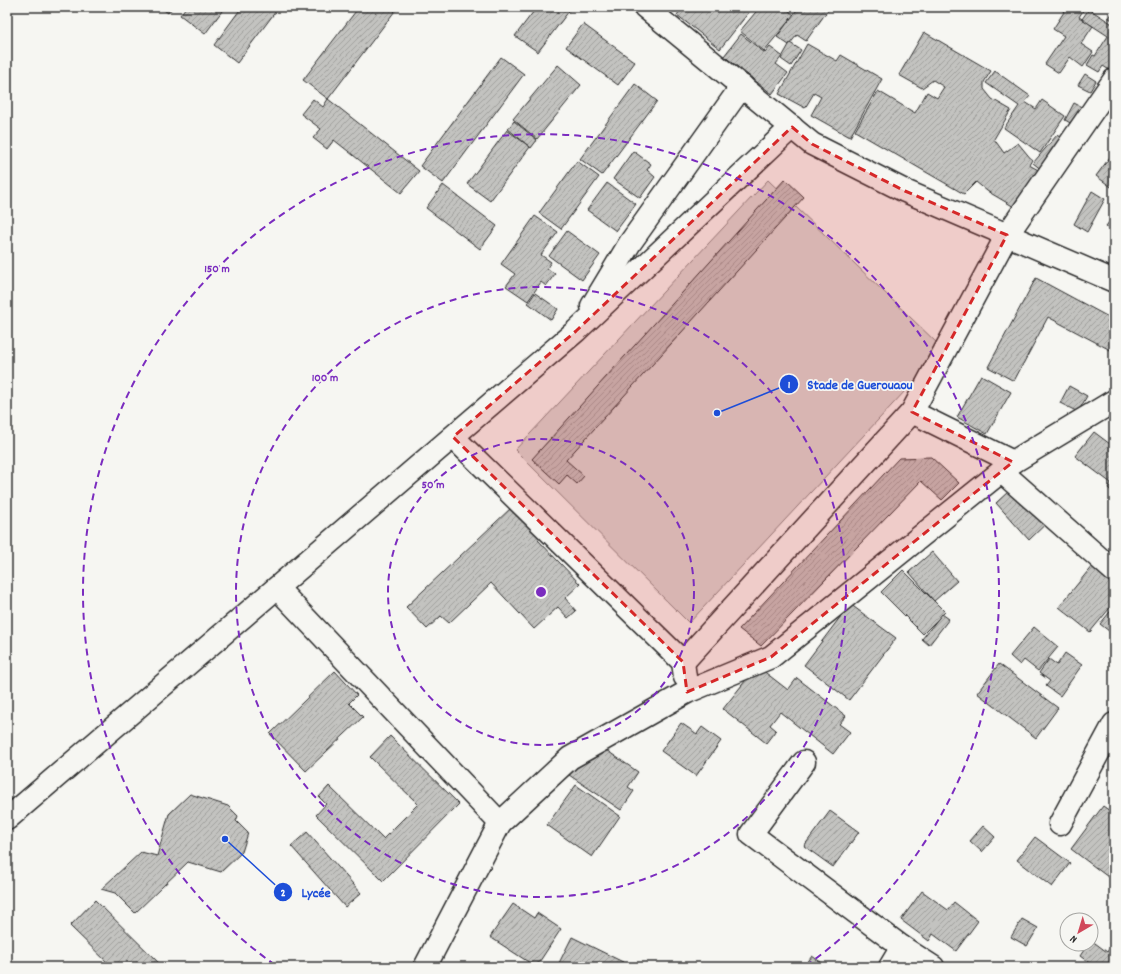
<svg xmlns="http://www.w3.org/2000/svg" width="1121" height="974" font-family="Dekko,sans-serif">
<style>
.pitch{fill:#d9d9d5;stroke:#828280}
.building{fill:url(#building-hatch);stroke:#2b2b2b}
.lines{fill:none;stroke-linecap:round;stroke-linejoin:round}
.minor-casing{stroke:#2b2b2b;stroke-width:25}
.major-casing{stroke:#2b2b2b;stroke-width:25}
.minor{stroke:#f6f6f2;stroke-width:22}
.major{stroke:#f6f6f2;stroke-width:22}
.marked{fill:#d62828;fill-opacity:0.2;stroke:#d62828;stroke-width:3;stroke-dasharray:8 5;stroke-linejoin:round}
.ring{fill:none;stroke:#7b2cbf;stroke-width:2;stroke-dasharray:7 5}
.centre{fill:#7b2cbf;stroke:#f6f6f2;stroke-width:2}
.ring-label{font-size:12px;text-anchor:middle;font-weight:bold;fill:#7b2cbf;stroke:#f6f6f2;stroke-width:3.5;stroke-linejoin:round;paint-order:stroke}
.leader{fill:none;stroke:#1d4ed8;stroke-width:1.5}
.callout-dot{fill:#1d4ed8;stroke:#f6f6f2;stroke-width:1.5}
.mark-label{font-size:12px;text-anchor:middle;font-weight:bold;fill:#fff}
.callout-label{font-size:14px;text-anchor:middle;font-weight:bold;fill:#1d4ed8;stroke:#f6f6f2;stroke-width:3.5;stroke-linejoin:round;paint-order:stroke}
</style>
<defs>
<pattern id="building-hatch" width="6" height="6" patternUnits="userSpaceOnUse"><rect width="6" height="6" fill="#c3c3c0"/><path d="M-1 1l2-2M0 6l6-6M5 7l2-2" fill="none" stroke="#9f9f9c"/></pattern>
</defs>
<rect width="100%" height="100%" fill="#f6f6f2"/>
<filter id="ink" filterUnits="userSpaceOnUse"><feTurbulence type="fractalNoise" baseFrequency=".025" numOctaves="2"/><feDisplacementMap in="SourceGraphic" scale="8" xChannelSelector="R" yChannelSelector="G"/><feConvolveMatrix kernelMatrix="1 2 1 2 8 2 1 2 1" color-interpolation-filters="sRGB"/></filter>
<g filter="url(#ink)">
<polygon class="pitch" points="768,180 938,344 927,359 919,376 689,623 515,450"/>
<g class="building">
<polygon points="160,7 173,7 168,13"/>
<polygon points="186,7 225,7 205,34 180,15"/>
<polygon points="242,7 279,7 237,63 214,45"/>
<polygon points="359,7 398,7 328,99 303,80"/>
<polygon points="537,7 572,7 538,52 515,36"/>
<polygon points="683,7 753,7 720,49 677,15"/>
<polygon points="760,7 784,7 794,15 764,51 740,31"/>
<polygon points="799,7 824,7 828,10 806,41 797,35 789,45 777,37"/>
<polygon points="1065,7 1081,7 1084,9 1079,17 1093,26 1081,44 1093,52 1083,67 1070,57 1059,73 1045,64 1064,36 1053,29 1064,12 1062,10"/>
<polygon points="1089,9 1114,25 1114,73 1103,66 1099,72 1087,65 1093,55 1095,56 1108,36 1082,19"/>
<polygon points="1114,10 1114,21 1109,18"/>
<polygon points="583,24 635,62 618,85 566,47"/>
<polygon points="924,32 991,71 984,82 984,89 992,99 1011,110 994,139 1004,153 1018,143 1032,160 1029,165 1044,173 1021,211 987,191 976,182 964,194 855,131 878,91 915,113 927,92 937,98 944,87 933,80 922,88 899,75"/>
<polygon points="741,34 765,53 770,47 782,56 776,64 788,73 772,94 724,56"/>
<polygon points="790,43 801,50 791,66 781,59"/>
<polygon points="807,44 837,61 841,55 882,79 850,137 811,115 821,97 814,93 805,108 779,94"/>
<polygon points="501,57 524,74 443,183 420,166"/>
<polygon points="558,65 581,85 537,139 513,119"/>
<polygon points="995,71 1030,96 1025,102 1036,109 1042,100 1065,116 1040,153 1004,128 1019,106 986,83"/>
<polygon points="1085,74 1096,81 1090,91 1078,85"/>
<polygon points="635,84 657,101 602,175 580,159"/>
<polygon points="313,99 323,107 328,99 419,171 401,193 334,140 327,149 313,138 321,129 301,114"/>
<polygon points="1074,103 1093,113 1083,130 1065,120"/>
<polygon points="514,121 537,140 531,148 508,129"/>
<polygon points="507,130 530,147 490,201 467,184"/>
<polygon points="1057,135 1071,146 1047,174 1033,163"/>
<polygon points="633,151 651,164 647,170 655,177 640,198 613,179"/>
<polygon points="1113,153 1114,153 1114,189 1096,176"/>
<polygon points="577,161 599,177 561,229 539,213"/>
<polygon points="785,179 804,197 566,460 584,476 577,484 567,475 559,484 532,459"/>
<polygon points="607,183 636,204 616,231 587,210"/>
<polygon points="443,185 497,226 480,249 426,208"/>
<polygon points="1092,191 1105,199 1087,232 1074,224"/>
<polygon points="535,216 558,232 541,255 551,262 547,268 555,274 546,286 541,282 528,301 506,286 515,274 501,264"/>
<polygon points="1114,216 1114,232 1106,226"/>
<polygon points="567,231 600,255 582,280 549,256"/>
<polygon points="1036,278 1114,320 1114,352 1048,317 1014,381 988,367"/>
<polygon points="535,293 558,309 551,320 528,303"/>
<polygon points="981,375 1011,392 987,434 957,417"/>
<polygon points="1069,386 1087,396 1078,412 1060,403"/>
<polygon points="1094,432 1114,447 1114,493 1108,488 1111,483 1075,456"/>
<polygon points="931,457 959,483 942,500 921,481 761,646 739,629 899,458"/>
<polygon points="1023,478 1056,514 1029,540 996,503"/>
<polygon points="512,507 541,538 538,540 580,584 565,598 576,611 568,618 558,607 534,629 491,583 449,623 441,616 427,629 406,607"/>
<polygon points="932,552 957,581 934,601 909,572"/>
<polygon points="1092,566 1114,584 1114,603 1090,632 1059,607"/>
<polygon points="903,570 945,612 923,634 881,592"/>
<polygon points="850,604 896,638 849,700 804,665"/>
<polygon points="1114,607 1114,635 1100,624"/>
<polygon points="942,614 949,619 929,645 922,639"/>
<polygon points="1034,627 1058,647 1038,671 1024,660 1020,665 1010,656"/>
<polygon points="1065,653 1082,665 1060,696 1046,686 1050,681 1039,673 1049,659 1057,665"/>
<polygon points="999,664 1058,708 1036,738 977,693"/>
<polygon points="757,666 788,690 797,678 846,716 839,724 850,732 833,754 780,712 770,725 776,730 766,743 723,709"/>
<polygon points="335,671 357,695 349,703 363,717 306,771 270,734"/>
<polygon points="681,723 697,734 702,727 721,741 696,776 661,751"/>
<polygon points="390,736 459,804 383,881 316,815 326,804 319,797 329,786 383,839 418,804 370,757"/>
<polygon points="593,741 638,772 628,787 634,791 621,810 569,775"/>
<polygon points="576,785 620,816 592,857 547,825"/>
<polygon points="190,794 228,806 238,816 236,821 248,833 242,852 221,872 188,862 135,913 115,893 101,889 141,852 157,856 169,814"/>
<polygon points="1103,806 1114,814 1114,869 1108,877 1071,849"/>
<polygon points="830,811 859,832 833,867 804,846"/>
<polygon points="983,826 995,837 982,852 970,841"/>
<polygon points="307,832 361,893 345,907 291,846"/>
<polygon points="1035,837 1070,863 1052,887 1017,860"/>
<polygon points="922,891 948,910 954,902 978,921 956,951 933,934 929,941 901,920"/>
<polygon points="95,900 163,967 112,967 70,926"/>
<polygon points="513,904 534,918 537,913 561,929 536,967 490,937"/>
<polygon points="1022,919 1038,928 1027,946 1011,937"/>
<polygon points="572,937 629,965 629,967 557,967"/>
<polygon points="1091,940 1107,952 1114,942 1114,967 1095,967 1080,956 1088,944 1091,944"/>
<polygon points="812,956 828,967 804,967"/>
</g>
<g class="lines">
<g class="minor-casing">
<g id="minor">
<polyline points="592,306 630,243 742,86"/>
<polyline points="912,412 1013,462"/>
<polyline points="453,437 683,662 685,677"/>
<polyline points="1002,472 1114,571"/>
<polyline points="277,588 500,823"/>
<polyline points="683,662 912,412 1007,235 1114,80"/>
<polyline points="804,762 751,834 902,947 933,967"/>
<polyline points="7,819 576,331 792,127"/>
<polyline points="1060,824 1114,724"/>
<polyline points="425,967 500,823 570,758 687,692 771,657 1013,462 1114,401"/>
<polyline points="890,967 902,947"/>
</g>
</g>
<g class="major-casing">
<polyline id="major" points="645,7 812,144 905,191 1114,281"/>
</g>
<use href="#minor" class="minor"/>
<use href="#major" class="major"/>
</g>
</g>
<path class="marked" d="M792 127 812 144 905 191 1007 235 912 412 1013 462 771 657 687 692 683 662 453 437 576 331Z"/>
<g class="ring">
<circle cx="541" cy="592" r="153"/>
<circle cx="541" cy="592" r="305"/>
<path d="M275 965A458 458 0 1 1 807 965"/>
</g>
<circle cx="541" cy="592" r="6" class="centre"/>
<g class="ring-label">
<text x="217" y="272">150 m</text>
<text x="325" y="381">100 m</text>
<text x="433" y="488">50 m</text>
</g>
<path class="leader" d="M717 413L789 384M225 839L283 892"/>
<g class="callout-dot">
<circle cx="717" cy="413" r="4"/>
<circle cx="225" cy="839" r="4"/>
<circle cx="789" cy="384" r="10"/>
<circle cx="283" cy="892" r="10"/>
</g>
<g class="mark-label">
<text x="789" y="388">1</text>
<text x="283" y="896">2</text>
</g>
<g class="callout-label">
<text x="860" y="389">Stade de Guerouaou</text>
<text x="316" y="897">Lycée</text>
</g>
<rect width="1121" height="974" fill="none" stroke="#f6f6f2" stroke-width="24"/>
<rect x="12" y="12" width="1097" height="950" fill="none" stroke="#2b2b2b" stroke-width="1.5" filter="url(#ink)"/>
<g transform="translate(1079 932) rotate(218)"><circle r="19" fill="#f6f6f2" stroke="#a5a5a2"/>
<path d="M0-3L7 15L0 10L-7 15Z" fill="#d1495b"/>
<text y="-6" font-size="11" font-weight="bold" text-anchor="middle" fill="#2b2b2b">N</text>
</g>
</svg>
